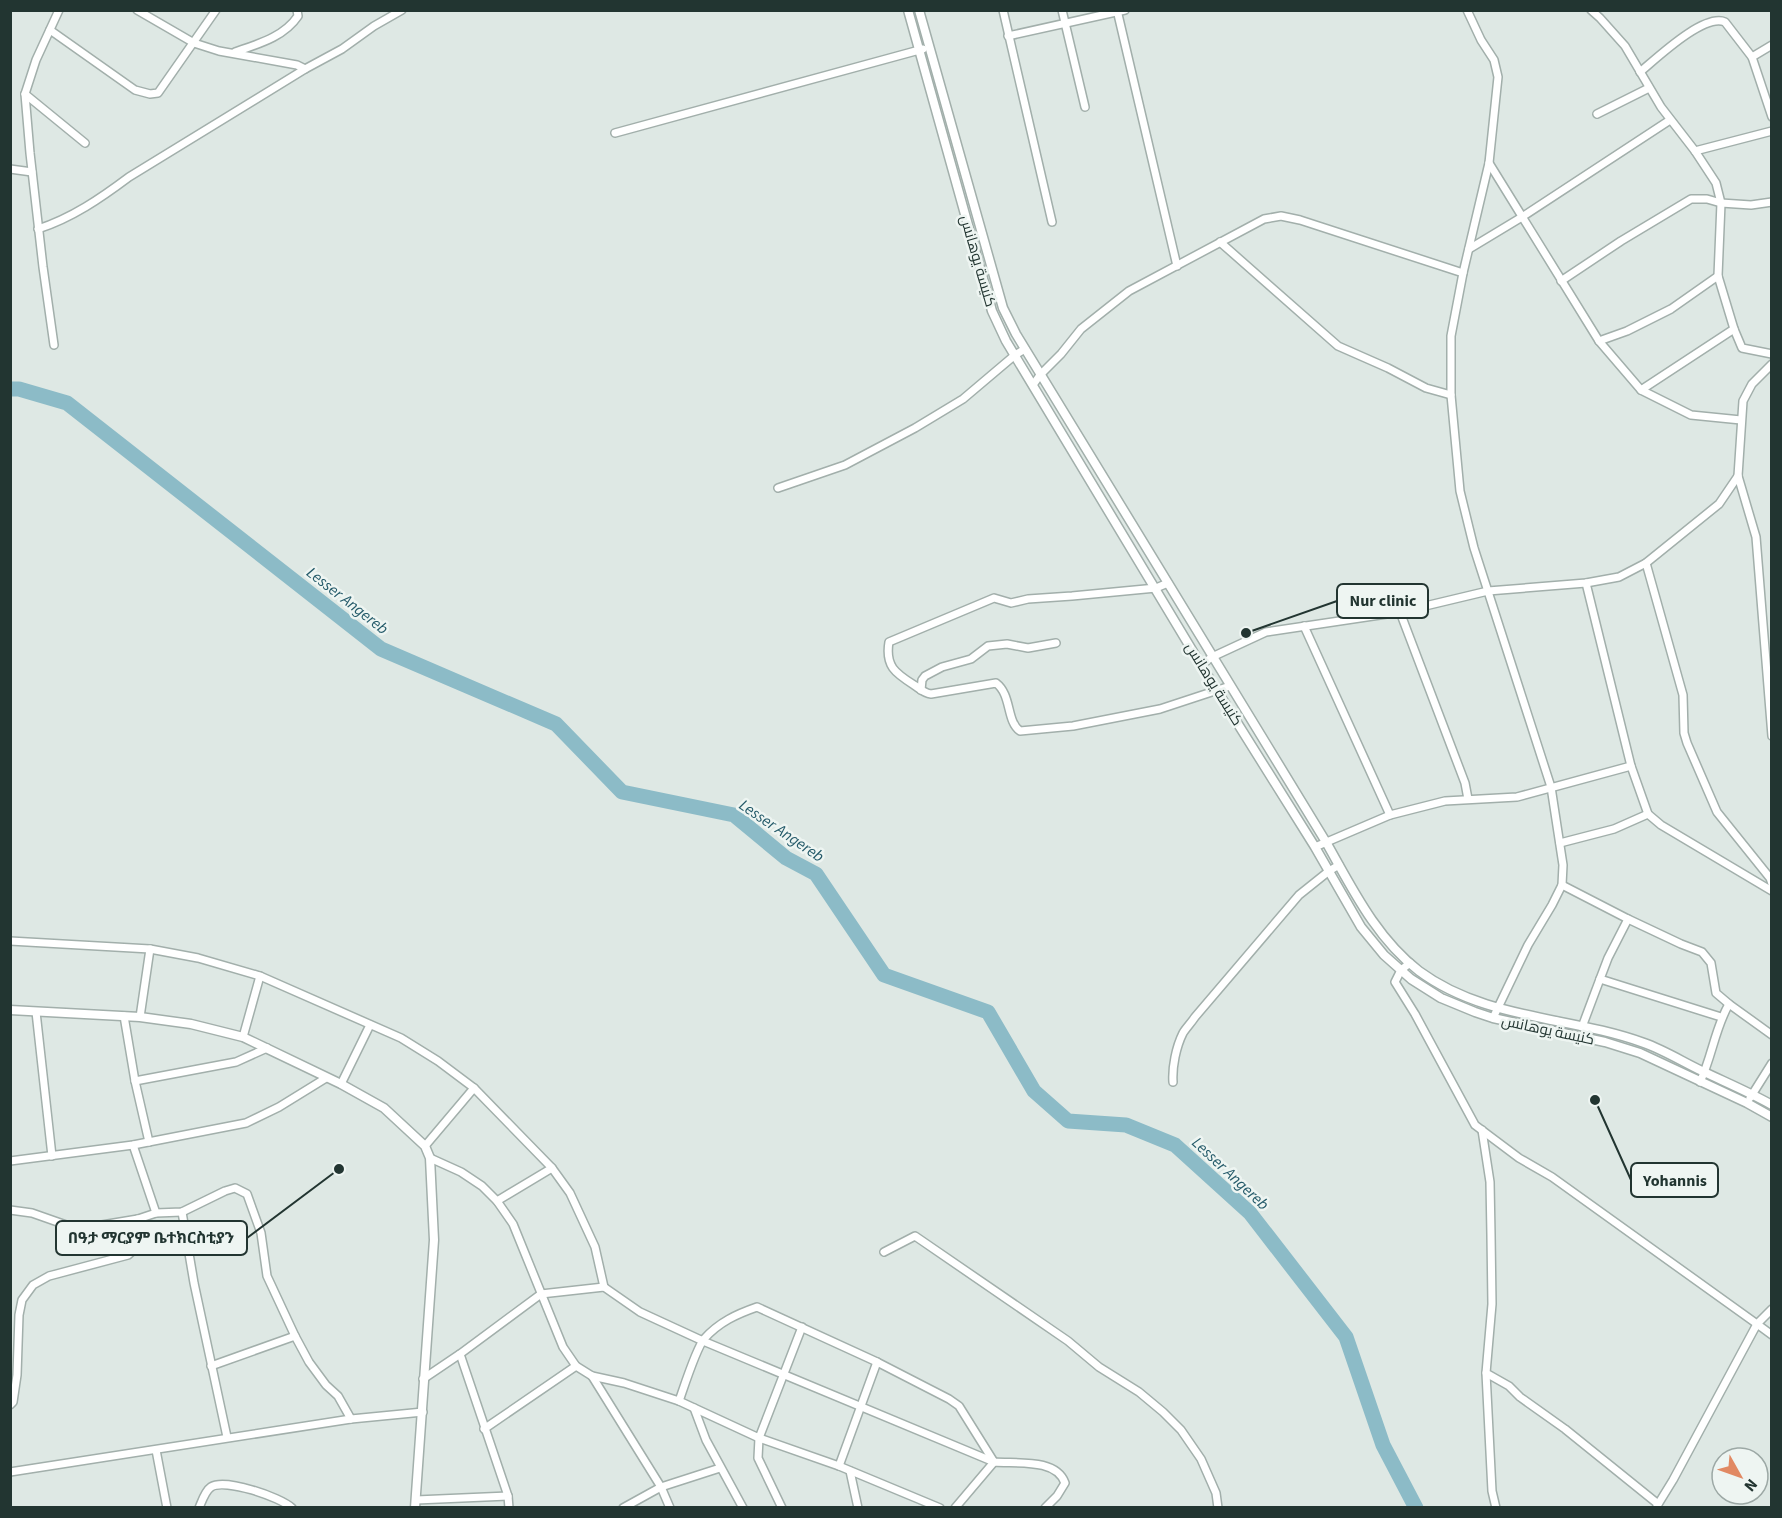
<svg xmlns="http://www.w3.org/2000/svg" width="1782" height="1518" font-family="'Source Sans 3',Cairo,'Noto Sans Ethiopic',sans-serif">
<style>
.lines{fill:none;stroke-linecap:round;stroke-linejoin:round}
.river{stroke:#8cbbc7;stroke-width:15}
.minor-casing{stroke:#a2afab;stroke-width:10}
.tertiary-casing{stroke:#a2afab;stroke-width:11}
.minor{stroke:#fff;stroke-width:7}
.tertiary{stroke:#fff;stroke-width:8}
.labels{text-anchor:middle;stroke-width:5;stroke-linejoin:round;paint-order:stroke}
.street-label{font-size:15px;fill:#223531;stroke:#eef5f2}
.water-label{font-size:16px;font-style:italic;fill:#245a69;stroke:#eef5f2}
.leader{fill:none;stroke:#223531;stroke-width:2}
.callout-dot{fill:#223531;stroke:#eef5f2;stroke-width:2}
.callout{fill:#eef5f2;stroke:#223531;stroke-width:2}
.callout-label{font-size:16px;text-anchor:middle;font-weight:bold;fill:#223531}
</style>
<rect width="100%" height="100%" fill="#dee8e4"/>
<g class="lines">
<polyline class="river" points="10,389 19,389 67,403 381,649 556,724 622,792 734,815 786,858 816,874 884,975 988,1012 1034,1091 1068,1121 1126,1125 1175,1145 1250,1213 1346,1337 1383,1445 1416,1508"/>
<g class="minor-casing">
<g id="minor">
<polyline points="137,10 194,43 219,51 297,65 305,69 342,49 374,26 402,10"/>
<polyline points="1003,10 1052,222"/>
<polyline points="1062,10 1085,107"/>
<polyline points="1117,10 1177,266"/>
<polyline points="1467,10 1481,40 1494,60 1498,77 1489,163 1463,273 1451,336 1451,395 1460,491 1474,548 1551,787 1563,865 1562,885 1552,905 1528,945 1493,1018"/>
<polyline points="1591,10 1600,18 1625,46 1661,107 1695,151 1716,183 1721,203 1718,276 1734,329 1742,348 1772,354"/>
<polyline points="50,30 135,90 150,94 158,93 216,10"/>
<polyline points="1008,36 1125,10"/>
<path d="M235 52C258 44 284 37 298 16L297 10"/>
<polyline points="1752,57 1772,45"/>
<path d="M1640 72C1657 58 1704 13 1725 22L1752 57 1772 117"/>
<polyline points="25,94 85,143"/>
<polyline points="1597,114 1649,88"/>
<polyline points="615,133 923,49"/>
<polyline points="1695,151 1772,131"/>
<polyline points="1489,163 1599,341 1641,390 1691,415 1741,420"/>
<polyline points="10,169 32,172"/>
<path d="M38 229C72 218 101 198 129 177L305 69"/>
<polyline points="1220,242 1338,346 1388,368 1426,388 1451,395"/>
<polyline points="1469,249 1522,217 1670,120"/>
<polyline points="1561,281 1621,241 1691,199 1707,199 1721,203 1751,205 1772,202"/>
<polyline points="1599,341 1627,331 1671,309 1718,276"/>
<polyline points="54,345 43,267 30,153 25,94 36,60 59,10"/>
<polyline points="1772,364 1752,384 1743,401 1738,476 1756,537 1772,736"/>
<polyline points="1033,385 1040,375 1061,354 1081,329 1129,291 1264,219 1281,216 1300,220 1463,273"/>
<polyline points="1641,390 1734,329"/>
<polyline points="778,488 845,465 915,428 963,399 1015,355 1025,349"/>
<polyline points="1646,563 1683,695 1684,733 1687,743 1717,812 1770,878 1772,884"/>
<path d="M1168 583 1156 588 1072 596 1028 599 1011 603 994 598 889 642C885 666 895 673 914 685 920 689 924 693 931 694L996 683C1012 695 1006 721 1020 731L1073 726 1160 709 1230 686"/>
<polyline points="1586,583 1631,766 1648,814 1661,825 1772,891"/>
<polyline points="1400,612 1465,783 1468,799"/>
<polyline points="1304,626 1390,815"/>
<polyline points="1201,665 1212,657 1266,632 1400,612 1488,591 1586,583 1619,577 1646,563 1719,504 1738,476"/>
<polyline points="921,690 922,680 925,676 942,667 971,659 988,646 1007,644 1028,648 1056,643"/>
<polyline points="1560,843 1614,829 1648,814"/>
<polyline points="1315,847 1390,815 1445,801 1517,797 1631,766"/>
<polyline points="1562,885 1628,919 1681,944 1702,952 1711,963 1716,993 1729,1004 1772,1035"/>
<polyline points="1628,919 1608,958 1600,979 1721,1017"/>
<polyline points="10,941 150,949 198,958 260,976 401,1038 438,1061 474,1088 552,1168 570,1193 595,1247 604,1287"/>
<polyline points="1410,963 1401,970 1395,982 1415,1014 1475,1125 1519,1158 1552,1177 1757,1324 1772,1309"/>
<polyline points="36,1012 52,1156"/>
<polyline points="124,1016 135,1081 149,1142"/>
<polyline points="140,1017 150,949"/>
<polyline points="1582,1027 1600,979"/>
<polyline points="243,1037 260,976"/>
<polyline points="135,1081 236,1062 267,1048"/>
<path d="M1173 1082C1172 1067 1176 1047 1183 1033 1186 1028 1191 1023 1195 1017L1299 895 1329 871 1339 865"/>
<path d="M1700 1082C1712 1057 1715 1028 1729 1004"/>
<polyline points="341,1084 370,1025"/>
<polyline points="1750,1098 1772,1063"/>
<polyline points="1482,1130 1490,1182 1491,1235 1492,1304 1486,1373 1509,1386 1520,1397 1565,1429 1658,1504"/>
<polyline points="133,1145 156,1213"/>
<polyline points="425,1146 474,1088"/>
<polyline points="430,1158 461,1172 482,1186 497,1201 513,1224 563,1347 576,1366 592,1376 624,1383 679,1401 759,1438 839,1466 940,1508"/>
<polyline points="10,1161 133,1145 246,1123 279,1107 326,1078"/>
<polyline points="497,1201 552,1168"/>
<polyline points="10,1210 32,1213 69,1226 90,1227 138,1219 156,1213 182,1212 225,1191 235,1188 247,1194 261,1233 267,1276 295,1336 309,1362 326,1385 338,1396 351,1419"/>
<polyline points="182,1212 194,1283 227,1437"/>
<polyline points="884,1252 915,1236 1068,1341 1099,1367 1139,1392 1163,1412 1181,1430 1201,1459 1216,1493 1218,1508"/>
<polyline points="460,1354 508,1496 509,1508"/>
<polyline points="211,1366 295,1336"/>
<polyline points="1486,1373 1492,1491 1496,1508"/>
<polyline points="592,1376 661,1487 670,1508"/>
<path d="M423 1379 460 1354 541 1294 604 1287 640 1312 703 1341 994 1462C1016 1464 1056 1458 1065 1483L1057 1496 1045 1508"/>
<path d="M679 1401C684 1387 696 1349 704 1339 719 1322 737 1314 757 1307L877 1362 949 1399 959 1406 994 1462"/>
<path d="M10 1405 13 1402 17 1375 19 1315 22 1300 33 1285 49 1276 128 1255C144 1242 140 1238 138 1219"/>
<polyline points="694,1408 706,1440 743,1508"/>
<polyline points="484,1429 576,1366"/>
<polyline points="156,1450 167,1508"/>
<polyline points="839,1466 877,1362"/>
<polyline points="850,1471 858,1508"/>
<polyline points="10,1472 351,1419 423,1412"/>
<polyline points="416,1500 508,1496"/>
<polyline points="1657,1506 1673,1480 1757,1324 1772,1335"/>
<path d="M199 1508C202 1501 205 1491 211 1487 225 1478 280 1497 292 1508"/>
<polyline points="623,1508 661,1487 720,1468"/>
<polyline points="782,1508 758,1458 759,1438 802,1327"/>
<polyline points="955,1508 994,1462"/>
</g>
</g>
<g class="tertiary-casing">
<g id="tertiary">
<polyline points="908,10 992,311 1006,341 1201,665 1315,847 1361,927 1384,955 1411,979 1441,998 1475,1012 1493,1018 1605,1042 1640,1053 1747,1103 1772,1117"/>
<path d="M919 10 1003 308 1016 334 1326 842C1352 888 1376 938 1419 971 1485 1020 1570 1016 1644 1043 1664 1050 1683 1062 1702 1071 1725 1082 1749 1092 1772 1105"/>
<polyline points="10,1010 140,1017 191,1024 243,1037 341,1084 384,1108 425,1146 430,1158 434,1240 415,1508"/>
</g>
</g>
<use href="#minor" class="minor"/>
<use href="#tertiary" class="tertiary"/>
</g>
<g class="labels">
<g class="street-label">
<text transform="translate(978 261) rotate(74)" y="5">كنيسة يوهانس</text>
<text transform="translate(1214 684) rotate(58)" y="5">كنيسة يوهانس</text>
<text transform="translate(1548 1030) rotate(12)" y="5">كنيسة يوهانس</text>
</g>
<g class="water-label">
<text transform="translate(348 600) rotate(38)" y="6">Lesser Angereb</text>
<text transform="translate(782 830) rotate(34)" y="6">Lesser Angereb</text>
<text transform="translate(1231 1173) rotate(43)" y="6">Lesser Angereb</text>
</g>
</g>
<path class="leader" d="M1246 633L1337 601M1595 1100L1631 1180M339 1169L247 1238"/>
<g class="callout-dot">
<circle cx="1246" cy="633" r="6"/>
<circle cx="1595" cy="1100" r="6"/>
<circle cx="339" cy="1169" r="6"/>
</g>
<g class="callout">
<rect x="1337" y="584" width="91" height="34" rx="6"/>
<rect x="1631" y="1163" width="87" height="34" rx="6"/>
<rect x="56" y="1221" width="191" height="34" rx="6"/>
</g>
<g class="callout-label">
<text x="1383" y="606">Nur clinic</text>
<text x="1675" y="1186">Yohannis</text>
<text x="151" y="1243">በዓታ ማርያም ቤተክርስቲያን</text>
</g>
<rect width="1782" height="1518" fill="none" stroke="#223531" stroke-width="24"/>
<g transform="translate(1740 1476) rotate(130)"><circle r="28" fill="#eef5f2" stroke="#9ca8a5" stroke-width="1.5"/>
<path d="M0-4.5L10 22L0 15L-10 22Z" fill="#e18963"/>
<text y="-9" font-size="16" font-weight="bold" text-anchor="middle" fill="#223531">N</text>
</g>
</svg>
